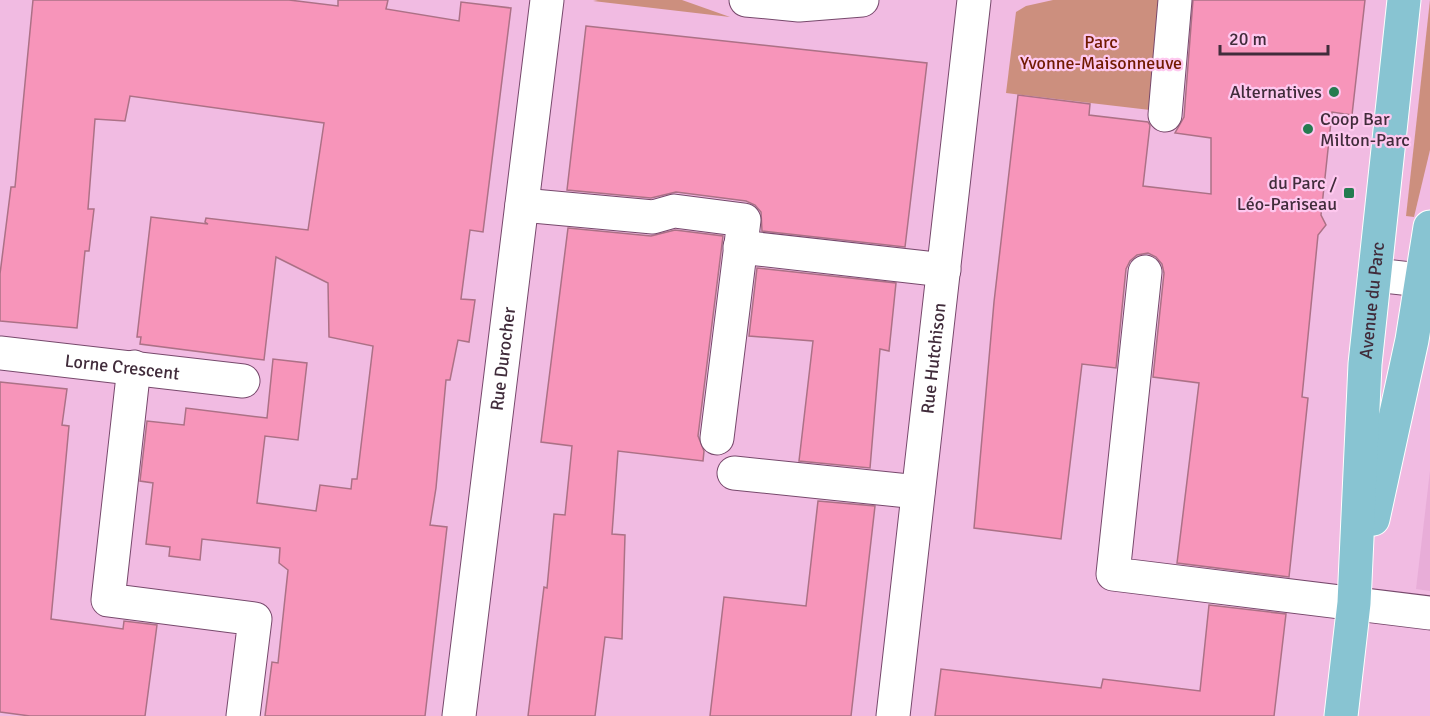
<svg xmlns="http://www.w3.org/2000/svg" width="1430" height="716" font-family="Signika,sans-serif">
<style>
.built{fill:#e8add8}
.green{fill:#cc8f7e}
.building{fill:#f795ba;stroke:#ac7186;stroke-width:1.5}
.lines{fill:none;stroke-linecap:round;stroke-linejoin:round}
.minor-casing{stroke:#77496c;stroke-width:35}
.major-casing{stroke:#fff;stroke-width:35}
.minor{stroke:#fff;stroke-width:33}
.major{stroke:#88c4d2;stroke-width:33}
.poi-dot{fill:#257b4f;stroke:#fec8ef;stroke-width:2}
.labels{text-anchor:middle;stroke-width:4.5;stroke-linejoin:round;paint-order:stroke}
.park-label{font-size:18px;fill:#701a00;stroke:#fec8ef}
.poi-label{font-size:18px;fill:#412c3b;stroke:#fec8ef;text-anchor:end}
.street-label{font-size:18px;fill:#412c3b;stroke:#fec8ef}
</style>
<rect width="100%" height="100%" fill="#f1bbe2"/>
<polygon class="built" points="1430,471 1430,591 1416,589"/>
<g class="green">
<polygon points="682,0 730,17 593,1 598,0"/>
<polygon points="1053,0 1162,0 1150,110 1006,93 1016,12 1026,6"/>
<polygon points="1430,0 1430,150 1414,217 1406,216"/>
</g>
<g class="building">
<polygon points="33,0 289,0 338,6 338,0 388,0 386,9 459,21 461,2 511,8 483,232 470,230 461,299 475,300 469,342 458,340 450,380 446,380 436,488 430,525 447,527 425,716 265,716 272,662 278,663 288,570 279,563 280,548 202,539 200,560 169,556 170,547 146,544 153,483 140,481 147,421 184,425 186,408 267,418 273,359 307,363 298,440 265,436 257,503 316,511 320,485 351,489 352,479 357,479 373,346 329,337 328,283 276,257 264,360 140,344 141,337 137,337 151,217 208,224 205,222 206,218 308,230 324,123 130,96 125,121 95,119 88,209 94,209 89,251 85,251 77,328 0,321 0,274 11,187 15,187"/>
<polygon points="1193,0 1365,0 1352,115 1332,112 1321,215 1326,225 1318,235 1302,397 1308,398 1289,577 1177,563 1199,383 1153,377 1164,273 1162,264 1156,257 1148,253 1137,255 1130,261 1126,269 1116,368 1082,364 1061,539 974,528 994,302 1018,95 1090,104 1089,115 1148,122 1150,125 1143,186 1211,194 1211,138 1175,133 1184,117"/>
<polygon points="586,26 927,63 905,247 762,231 761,212 755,205 746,201 676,192 651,198 567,190"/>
<polygon points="568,228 651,236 675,230 723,236 698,436 704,451 703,461 618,451 612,534 625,535 622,639 605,637 595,716 528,716 544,587 547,588 554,514 565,515 572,446 541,442"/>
<polygon points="757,268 896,283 889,351 880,349 870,468 799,461 813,341 749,336"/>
<polygon points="0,382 67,389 62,425 69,426 51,619 123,629 124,621 157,625 145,716 30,716 0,712"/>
<polygon points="818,501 875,506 851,716 710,716 724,597 806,606"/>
<polygon points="1209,605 1286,614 1274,716 935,716 941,669 1101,688 1103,679 1200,691"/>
</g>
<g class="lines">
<g class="minor-casing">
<g id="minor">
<polyline points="746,0 799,5 862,0"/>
<polyline points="1165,115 1175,0"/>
<polyline points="522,205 653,217 674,211 744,220 717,438"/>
<polyline points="740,247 944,270"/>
<polyline points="1145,272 1113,574 1430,613"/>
<polyline points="1375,275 1430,281"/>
<path id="s1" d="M0 353 243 381"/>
<polyline points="134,367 108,600 255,619 243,716"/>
<polyline points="734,473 918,492"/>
<path id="s2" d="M459 716 547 0"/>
<path id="s3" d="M893 716 974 0"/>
</g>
</g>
<g class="major-casing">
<g id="major">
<polyline points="1373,519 1412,340 1430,227"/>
<path id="s4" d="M1341 716 1354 603 1365 364 1404 0"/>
</g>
</g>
<use href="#minor" class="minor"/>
<use href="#major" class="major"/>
</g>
<g class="poi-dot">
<circle cx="1334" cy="92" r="6"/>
<circle cx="1308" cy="129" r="6"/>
<rect x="1343" y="187" width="12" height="12" rx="3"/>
</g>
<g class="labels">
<g class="park-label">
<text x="1101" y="48">Parc<tspan x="1101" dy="21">Yvonne-Maisonneuve</tspan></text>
</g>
<g class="poi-label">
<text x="1322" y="98">Alternatives</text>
<text x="1320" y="125" text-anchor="start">Coop Bar<tspan x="1320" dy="21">Milton-Parc</tspan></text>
<text x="1337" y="189">du Parc /<tspan x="1337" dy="21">Léo-Pariseau</tspan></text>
</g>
<g class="street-label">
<text dy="6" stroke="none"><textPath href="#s4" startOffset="417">Avenue du Parc</textPath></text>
<text dy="6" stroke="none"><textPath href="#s2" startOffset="360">Rue Durocher</textPath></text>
<text dy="6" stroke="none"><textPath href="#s3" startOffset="360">Rue Hutchison</textPath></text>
<text dy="6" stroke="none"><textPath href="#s1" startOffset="123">Lorne Crescent</textPath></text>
</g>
</g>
<path d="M1220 45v9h108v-9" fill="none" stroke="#412c3b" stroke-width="3"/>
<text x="1229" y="45" font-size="18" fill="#412c3b" stroke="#fec8ef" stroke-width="4.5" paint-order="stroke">20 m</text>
</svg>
